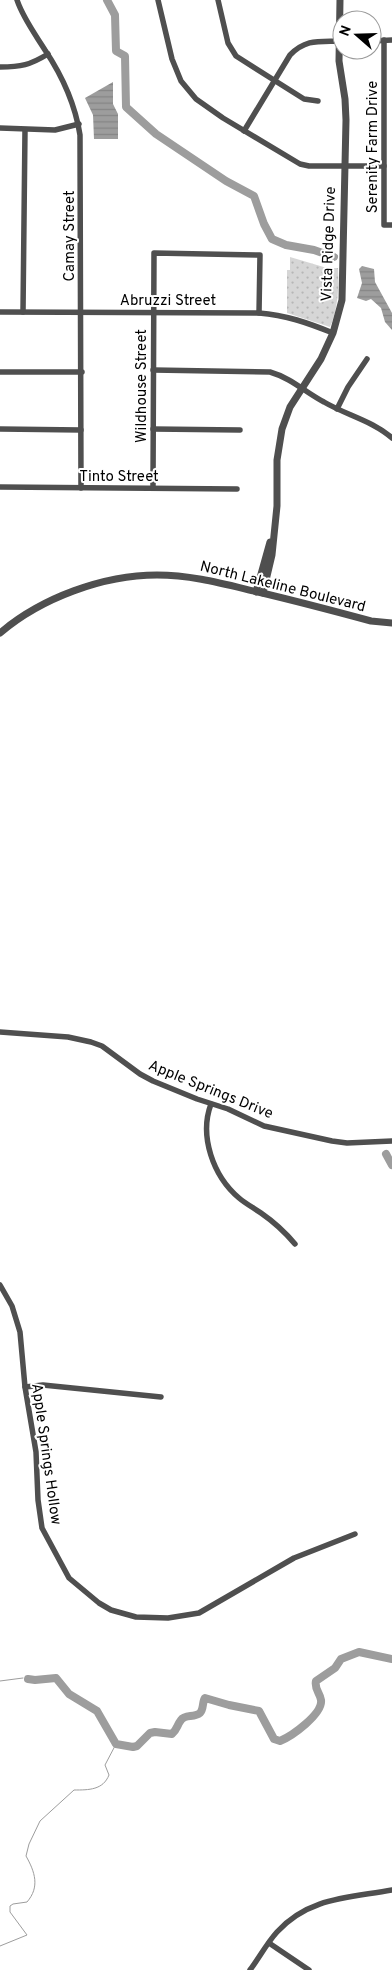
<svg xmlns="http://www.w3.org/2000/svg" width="392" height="1970" font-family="Overpass,sans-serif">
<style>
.park{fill:url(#park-dots)}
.water{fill:url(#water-rules)}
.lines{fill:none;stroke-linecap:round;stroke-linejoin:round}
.stream{stroke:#9d9d9d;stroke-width:1}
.river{stroke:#9d9d9d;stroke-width:8}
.minor{stroke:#4f4f4f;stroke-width:5.5}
.tertiary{stroke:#4f4f4f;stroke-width:7}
.labels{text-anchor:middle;stroke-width:4;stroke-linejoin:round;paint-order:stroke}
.street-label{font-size:15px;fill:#000;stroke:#fff}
</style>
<defs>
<pattern id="park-dots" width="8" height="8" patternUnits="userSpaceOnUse" patternTransform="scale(1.25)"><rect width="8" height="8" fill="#d6d6d6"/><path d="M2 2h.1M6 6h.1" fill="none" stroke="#b6b6b6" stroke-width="1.8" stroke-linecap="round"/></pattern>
<pattern id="water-rules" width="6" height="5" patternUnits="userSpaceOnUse" patternTransform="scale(1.25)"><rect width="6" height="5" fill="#9d9d9d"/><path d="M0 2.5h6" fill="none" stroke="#858585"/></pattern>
</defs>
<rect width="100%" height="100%" fill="#fff"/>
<path class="park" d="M290 257 327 268H338C339 288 338 309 330 327L287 313V270H290Z"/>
<g class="water">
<polygon points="113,82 113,104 118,114 118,139 94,139 93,115 85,98"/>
<polygon points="362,266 374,269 375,282 392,313 392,330 385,322 381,308 371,299 366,301 357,298 362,283 359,269"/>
</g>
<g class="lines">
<g class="stream">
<polyline points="0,1681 23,1678"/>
<path d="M0 1946 27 1935 10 1912V1906L13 1904 27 1902C40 1887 35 1872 26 1856L29 1844 40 1821 74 1790C89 1790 103 1790 109 1775L105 1765 116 1744"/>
</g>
<g class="river">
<polyline points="107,0 115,15 116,51 125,56 126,107 156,134 226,181 254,196 264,224 272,239 286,245 314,250 334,257"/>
<polyline points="386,1154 392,1165"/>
<path d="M28 1679 35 1680 56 1678 69 1694 97 1711 116 1744 133 1747 137 1746 150 1733 155 1732 172 1734C177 1730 177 1725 181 1720 185 1714 194 1718 200 1713 204 1709 202 1702 205 1698L229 1705 259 1711 274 1739 280 1741C292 1736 323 1714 321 1700 320 1693 314 1689 316 1681L335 1668 341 1659 359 1652 392 1659"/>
</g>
<g class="minor">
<path d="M17 0C23 18 35 34 45 50 63 77 75 103 80 135L81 488"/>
<polyline points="158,0 172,59 181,81 196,99 223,118 300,164 309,166 384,166"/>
<polyline points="218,0 228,43 236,56 304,99 318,101"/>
<polyline points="384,40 384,225 392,225"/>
<polyline points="372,41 392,40"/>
<path d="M0 67C21 67 30 65 48 54"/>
<polyline points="0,128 55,130 79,124"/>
<path d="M244 131 290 55C307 38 320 42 342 41"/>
<path d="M0 312 259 313C286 315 308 323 333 333"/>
<polyline points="23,312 25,130"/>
<path d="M153 370 270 372C291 378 305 392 324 402 346 415 373 421 392 438"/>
<polyline points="0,372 82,372"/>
<polyline points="337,409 348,387 367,359"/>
<polyline points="0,429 81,430"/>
<polyline points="153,429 240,430"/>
<polyline points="0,487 237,489"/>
<polyline points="153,488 154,253 260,255 259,313"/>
<polyline points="0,1032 68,1037 91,1042 102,1046 140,1074 153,1081 197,1099 228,1109 264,1126 332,1141 347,1143 392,1141"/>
<path d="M211 1104C199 1136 213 1176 239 1198 246 1204 254 1208 261 1213 274 1222 285 1232 295 1244"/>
<polyline points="0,1285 12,1306 20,1332 25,1387 36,1452 38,1500 42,1528 69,1578 99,1603 111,1610 136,1617 168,1618 199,1613 294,1558 355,1534"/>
<polyline points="25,1387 43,1385 161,1397"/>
<polyline points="269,1943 309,1970"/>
<path d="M250 1970C259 1958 267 1943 277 1932 309 1897 349 1898 392 1890"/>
</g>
<g class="tertiary">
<polyline points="256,592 270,542"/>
<polyline points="263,593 272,555 277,506 277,460 282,429 290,407 321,359 333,333 342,300 346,120 345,99 339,61 340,0"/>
<path d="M0 633C41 598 103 575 157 575 192 575 224 584 258 592 296 601 334 611 371 621L392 623"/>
</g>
</g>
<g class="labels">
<g class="street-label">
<text transform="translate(372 147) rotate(-90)" y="5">Serenity Farm Drive</text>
<text transform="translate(69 236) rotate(-90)" y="5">Camay Street</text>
<text transform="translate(328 244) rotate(-88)" y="5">Vista Ridge Drive</text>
<text x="168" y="305">Abruzzi Street</text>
<text transform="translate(141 386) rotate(-90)" y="5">Wildhouse Street</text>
<text x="119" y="481">Tinto Street</text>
<text transform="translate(283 586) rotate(14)" y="5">North Lakeline Boulevard</text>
<text transform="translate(211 1089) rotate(22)" y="5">Apple Springs Drive</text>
<text transform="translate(47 1454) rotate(82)" y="5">Apple Springs Hollow</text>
</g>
</g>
<g transform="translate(357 35) rotate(290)"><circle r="24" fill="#ffffff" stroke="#999999"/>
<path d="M0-4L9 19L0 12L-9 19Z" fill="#000000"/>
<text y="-8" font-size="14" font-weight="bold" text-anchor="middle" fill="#000000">N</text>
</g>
</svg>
